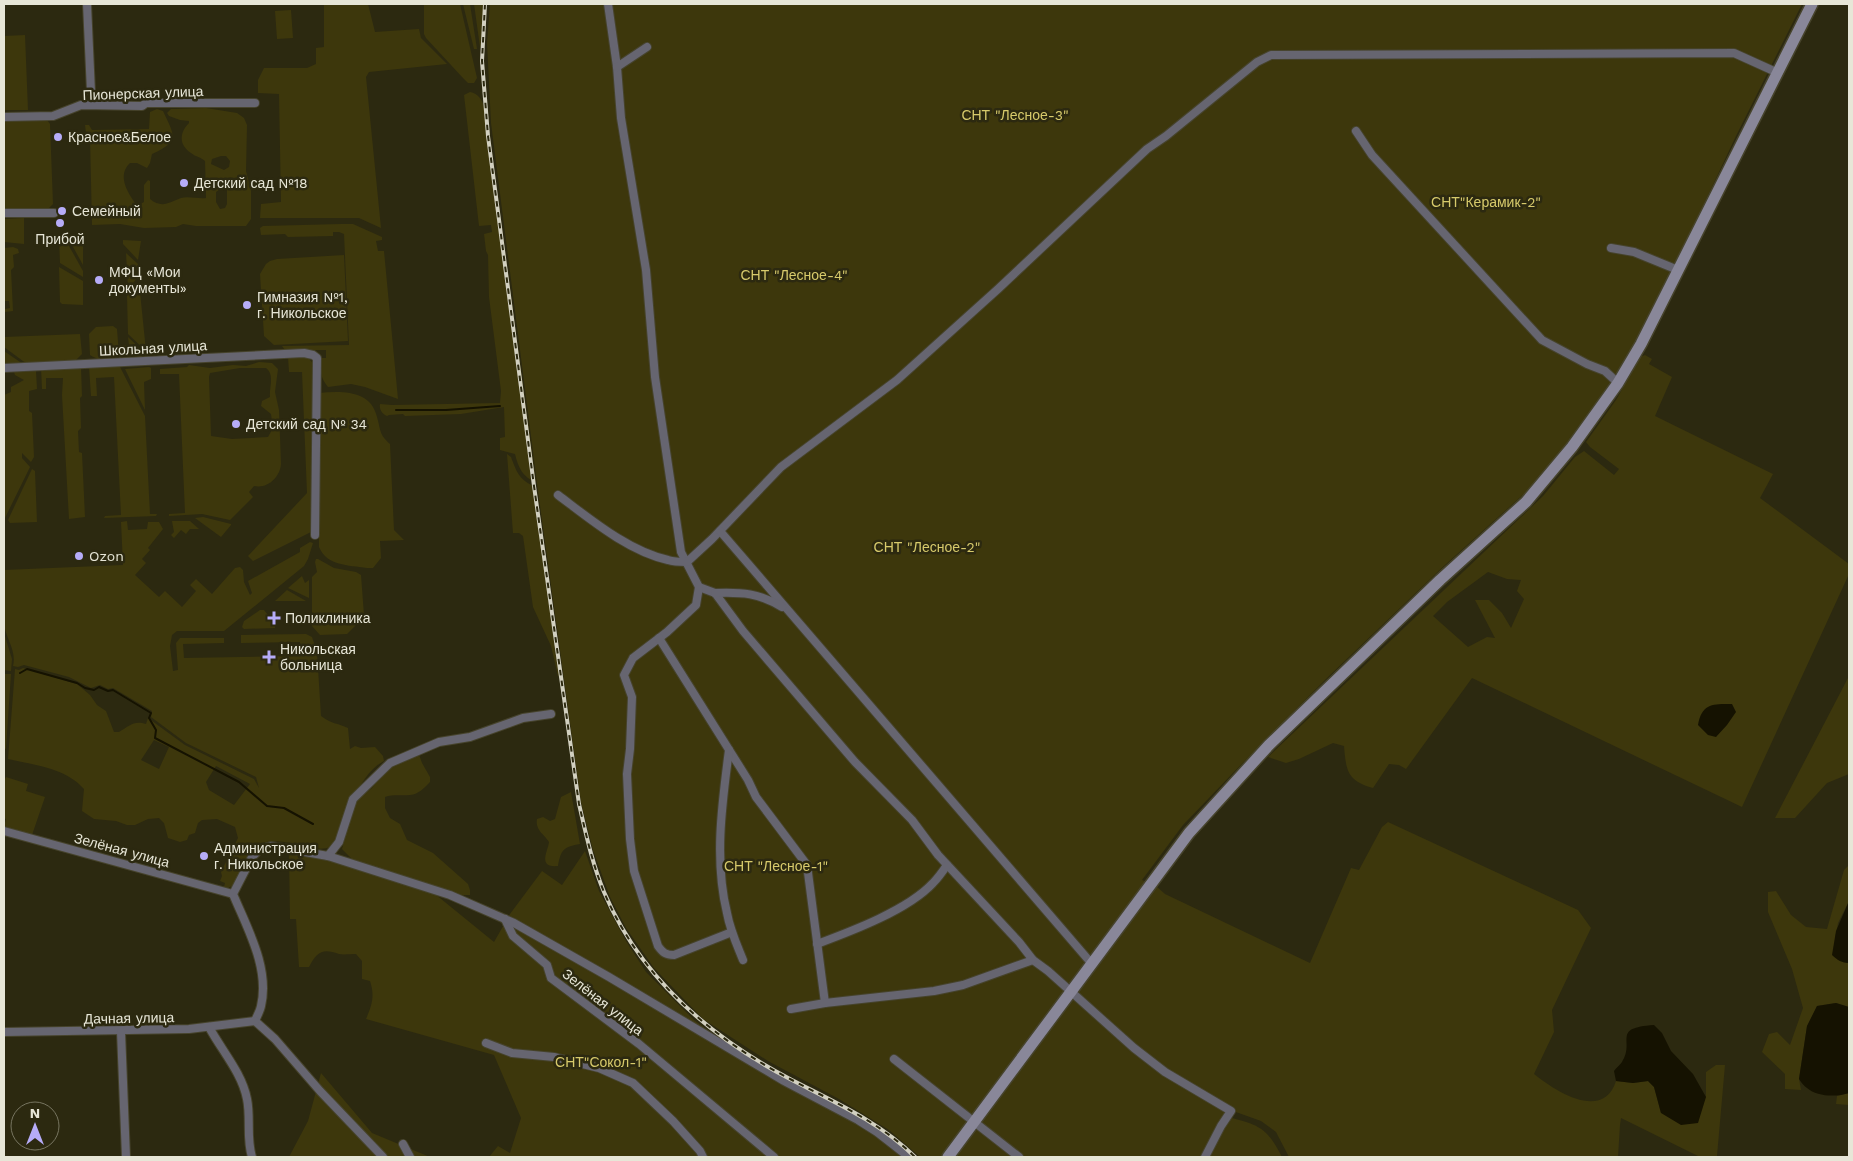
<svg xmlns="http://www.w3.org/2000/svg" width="1853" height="1161" font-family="'Work Sans',sans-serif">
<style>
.green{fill:#3d370c;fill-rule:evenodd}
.water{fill:#151201}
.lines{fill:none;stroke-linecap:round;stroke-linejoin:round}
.stream{stroke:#151201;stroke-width:2}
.street-casing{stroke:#46432c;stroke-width:10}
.secondary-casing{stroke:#46432c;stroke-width:14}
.street{stroke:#666570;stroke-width:8}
.secondary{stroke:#898799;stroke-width:11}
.rail-casing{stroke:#d2d0c0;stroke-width:4}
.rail{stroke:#2c2910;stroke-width:2;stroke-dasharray:5.5;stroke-linecap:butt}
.poi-dot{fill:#b6acf8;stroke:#2c2910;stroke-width:2}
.labels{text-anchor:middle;stroke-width:5;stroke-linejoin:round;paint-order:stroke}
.street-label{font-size:14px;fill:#e7e6d7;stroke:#2c2910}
.park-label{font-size:14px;fill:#d7ca6b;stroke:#2c2910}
.poi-label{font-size:14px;fill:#e7e6d7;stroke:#2c2910;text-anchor:start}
</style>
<rect width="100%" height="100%" fill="#2c2910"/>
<g class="green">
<polygon points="324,4 368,4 375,32 419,29 421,38 447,64 369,72 366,77 381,228 359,218 260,218 261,204 281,202 279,94 258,93 258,80 264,68 307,68 316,64 316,48 324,47"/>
<polygon points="424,4 460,4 477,78 474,83 468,83 463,78 426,38 424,34"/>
<polygon points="463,4 470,4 477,49 474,49"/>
<polygon points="474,4 485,4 483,45 480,47"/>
<path d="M490 4H1802L1736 136 1647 325 1618 377 1565 447 1525 493 1444 566 1326 679 1233 773 1183 825 1142 880 1156 886 1165 894 1310 963 1351 868 1359 870 1382 827 1388 822 1578 910 1591 928 1552 1010 1554 1032 1534 1074C1555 1091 1603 1122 1616 1081L1633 1083 1648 1081 1654 1087 1661 1113 1706 1097V1072L1716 1065H1725L1717 1156 1700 1157 1621 1118 1620 1125 1618 1157H1289L1276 1132 1261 1121 1233 1111 1228 1117C1260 1125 1267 1128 1282 1157H920L889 1130 839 1099 768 1061 703 1019 654 968 626 928 610 897 593 850 581 802 538 491 491 123 487 43Z"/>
<polygon points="291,10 293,38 277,39 275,11"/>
<polygon points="25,35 28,110 4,110 4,36"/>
<path d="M470 92C487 95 486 120 489 133L536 482C523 478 518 467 515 454L500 450V438L505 437 504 407 461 414 405 416 403 414 389 415 387 416C382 414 379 409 380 404L392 405 500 403 501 391 489 297 488 255 486 251 484 234 492 232 491 225 479 226 464 95Z"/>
<path d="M206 108 237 113 244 118 247 125 246 171 251 191V219L246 226H196L183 224 176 227 144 228 120 224 92 225 90 138 86 133 85 125H89L92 130 149 129 150 112 157 109 163 111C174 135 181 141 152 154L150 163 147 168 137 163H130C117 175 127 192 136 204L139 205 144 202V185L148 180 150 181V199C162 209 170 202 181 198 188 196 199 199 206 198L205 161C201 157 196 157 191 153 179 145 179 133 189 123V121L180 120 169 116 167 113 171 109H174ZM221 156H226L230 161 229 167 224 170 211 164 212 159ZM223 187 227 189V204L225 208 220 209 216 202V192Z"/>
<polygon points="47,120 50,124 53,204 47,210 4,211 4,121"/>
<polygon points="24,218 24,244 4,242 4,219"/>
<path d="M341 224H353L382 237V240L376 241 378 251H384L398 399 365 387 351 384 328 387C320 378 320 369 320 358H326V350H285L282 346 349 345 344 234 339 232H333V236L288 237 285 234 261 235 260 228 263 226Z"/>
<polygon points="81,235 83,238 83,265 67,236"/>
<polygon points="59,237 64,237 83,271 83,277 60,263"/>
<polygon points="123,240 141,241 138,260 123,244"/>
<polygon points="13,247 18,249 19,253 13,255 14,267 11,270 13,311 5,312 5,309 10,308 9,301 5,301 4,296 4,248"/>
<polygon points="126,253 138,264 138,277 128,289"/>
<polygon points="344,255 348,341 274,345 264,336 260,274 266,264 270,261 277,259"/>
<polygon points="59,267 83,281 83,305 62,304 60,302"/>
<polygon points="139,282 146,351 128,334 127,296"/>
<path d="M113 326 117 329 119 355C111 362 98 361 90 355L89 334 96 327Z"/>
<polygon points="80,334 82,354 75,361 27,364 4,347 4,337"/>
<polygon points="128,337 148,356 146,357 133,357 131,352 126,353 124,350 123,345 129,345"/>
<polygon points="4,351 23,364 4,366"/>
<path d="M1645 355 1652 359 1649 364 1672 377 1655 416 1773 474 1760 498 1849 564V574L1742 807 1472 678 1406 769 1399 765 1389 764 1373 788C1347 781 1346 770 1344 746L1333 743 1299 759 1286 763 1268 757 1543 496 1575 457 1584 451 1614 475 1619 469 1590 447 1586 442 1616 400 1640 357ZM1488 572 1507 579 1521 580 1517 591 1524 599 1511 628 1502 613 1489 600H1475L1495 638 1487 637 1468 647 1433 616 1447 602Z"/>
<polygon points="306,356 314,364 313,531 253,561 248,556 307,493 302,372 289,372 288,357"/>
<path d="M259 362 272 363 278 369 275 392 279 410 281 464C280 477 268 489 254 486L249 492 253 497 230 520 202 514 169 516V514L185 513 179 374H160V369L187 367 189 365 210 368 233 365 246 366ZM240 368H266C275 375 269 387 270 397L262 401 261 406 271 414 273 428 268 437 232 439 211 436 209 377 210 373Z"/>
<polygon points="119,365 145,416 150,514 157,514 156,516 104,518 105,516 121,515 114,377 96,378 97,396 91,396 89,367"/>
<polygon points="81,367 82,396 80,398 81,428 78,431 79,452 82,453 85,517 69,519 62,395 63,378 46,378 46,389 42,389 41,368"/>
<polygon points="149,367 151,368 151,379 144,382 145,410 125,369"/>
<polygon points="36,371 37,389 29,391 29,411 32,413 34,457 31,462 22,453 22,458 30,467 4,520 4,395 11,392 11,387 24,380 15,375 14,372"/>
<path d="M319 393C342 391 371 390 377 417 381 431 379 434 390 444L394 530 404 540 380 541 381 558 373 568H367C348 565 327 566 319 547Z"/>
<path d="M507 454 511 457C517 473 519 479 535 487L561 675 558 676 551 646 533 607 523 536 519 533H513Z"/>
<polygon points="32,469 35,471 37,522 10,523 8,520"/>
<polygon points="203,517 231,524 231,525 221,537 195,518"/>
<path d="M127 521 128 530 147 529 148 522H159L163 529 148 548 150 550 142 559 146 563 135 575 159 597 165 591 182 607 196 591 190 585 196 579 212 594 235 568 240 567 243 570 244 582 250 595 252 593 248 581 300 552V548L310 542 313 543 308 559 304 566 224 631H177L172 635 170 646 173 671 178 670 176 643 180 638H224V643L183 644 184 658 300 656V642L241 643V635L306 634 312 637 317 652 321 716C331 724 338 723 348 728L350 749 355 746 361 748 375 747 383 756 384 761C355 776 349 821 332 846 324 850 318 849 309 847 286 843 259 832 246 859 242 867 239 876 236 884L228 888 224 887 225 883 220 881 222 876 221 872 238 838 235 827 217 819 202 820 198 823 195 833 189 835 187 840 180 842 168 838 164 823 159 818 148 819 135 825H127L116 821 94 819 82 811 84 789C66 768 34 765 8 759L15 669 19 670 23 668 77 684 90 695 97 705 106 711 114 732H119C129 726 134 720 146 724L148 718 185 745 254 779 259 788 256 777 186 743 151 717 152 711 113 688 108 689 100 685 91 688 69 677 24 665 18 667 13 666C17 650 5 638 4 623 2 606 4 588 4 570L123 565 121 522ZM154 740 169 747 159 769 141 760ZM216 766 250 784 234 805 209 790 206 782Z"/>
<polygon points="172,521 190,521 199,529 190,529 186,534 181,530 174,538 171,535 174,532"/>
<polygon points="316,559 318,559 334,568 356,572 361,575 364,615 362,619 347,634 320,635 312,626 312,577 317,572 315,562"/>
<polygon points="302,576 305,583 309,580 309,598 288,588"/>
<polygon points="287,590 306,601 275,601"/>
<polygon points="260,610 264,610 271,619 271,624 275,624 275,628 244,629 242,627 244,621"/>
<polygon points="4,633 12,659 11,671 4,670"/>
<polygon points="4,674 11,674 6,748 4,751"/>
<polygon points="1849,676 1849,774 1827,783 1795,818 1775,818"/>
<path d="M418 752 422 763 430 777V782C424 788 419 794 410 795 402 796 393 794 385 797V808L390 818 400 824 407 840 433 853 468 884 470 890V895H460L352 859 342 849 355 801 372 788 386 769Z"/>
<polygon points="6,777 28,784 26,791 45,797 32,835 4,826 6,819 4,818 4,781"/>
<path d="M571 792 580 844C564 847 561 849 558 866 537 868 548 851 549 842 544 834 535 830 537 819L543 817 550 821 555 819 561 797Z"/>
<path d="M585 851 599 891 626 941 646 972 694 1020 728 1045 788 1081 828 1101 911 1157H489L498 1146 510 1153 521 1118 494 1055 366 1019C372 1005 375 996 370 981L362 979V961L356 954C351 954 343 955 339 954 322 948 317 952 309 967H299L296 919H290L289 852 324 858 435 894 494 942 510 914 542 871 562 885Z"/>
<polygon points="1849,865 1849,901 1838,923 1835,939 1846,963 1849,963 1849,1007 1836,1003 1817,1006 1807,1026 1799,1079 1801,1090 1785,1089 1785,1074 1762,1052 1769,1034 1777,1032 1790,1045 1803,1008 1792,969 1768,912 1768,892 1776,891 1791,915 1806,927 1827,929 1844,870"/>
<polygon points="321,1073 372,1133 430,1157 289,1157 308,1121"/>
<polygon points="1849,1093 1849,1105 1836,1104 1837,1096"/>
</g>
<g class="water">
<path d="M1732 704 1736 712 1727 725 1716 737 1708 735 1698 725C1702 703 1713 704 1732 704Z"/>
<path d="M1849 901V963C1842 963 1837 960 1832 955L1836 931Z"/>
<path d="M1836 1003 1849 1007V1093C1837 1097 1817 1097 1807 1088 1804 1086 1801 1082 1799 1079L1807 1026 1817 1006Z"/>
<path d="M1654 1025 1662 1033 1671 1051 1693 1074 1706 1097 1698 1123 1681 1125 1661 1113 1654 1087 1648 1081 1633 1083 1616 1081 1614 1071C1616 1068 1620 1065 1622 1062 1636 1041 1610 1028 1654 1025Z"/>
</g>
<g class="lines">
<g class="stream">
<polyline points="396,410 446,410 500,406"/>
<polyline points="20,673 27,669 77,683 85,688 94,690 99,687 108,691 113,690 151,713 149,718 156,730 155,738 239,782 267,806 284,808 313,824"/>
</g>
<g class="street-casing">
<g id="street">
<polyline points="87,4 91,92"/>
<polyline points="608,4 617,67 621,118 646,270 655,377 681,552 699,587 715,593 743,631 855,762 912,820 938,855 1019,942 1033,960 1048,971 1134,1048 1165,1072 1231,1111 1221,1126 1205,1157"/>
<polyline points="617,67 647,47"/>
<polyline points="4,117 53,116 81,105 142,106 146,103 255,103"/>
<polyline points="1356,131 1372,155 1542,340 1587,364 1605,371 1618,383"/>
<polyline points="4,213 54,213"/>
<polyline points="1611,248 1634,252 1678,270"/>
<polyline points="4,368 304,353 313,355 317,358 315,535"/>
<path d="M558 495C590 519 628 551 668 560 674 562 681 562 687 562L712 539 781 467 897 380 998 289 1147 149 1166 136 1257 62 1271 55 1734 53 1776 72"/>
<polyline points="720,531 1092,964"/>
<path d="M699 587 696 605 667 632 633 658 624 675 632 697 630 749 627 774 630 839 634 871 658 946C663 953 666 955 674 955L732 932"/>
<path d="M715 593C742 592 759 593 782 607"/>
<polyline points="659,638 748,780 756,797 807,865 825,1003"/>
<path d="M729 750C722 804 714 860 727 913 730 930 737 945 743 960"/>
<polyline points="4,831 233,894"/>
<polyline points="328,856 339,842 353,799 390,763 439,742 470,737 523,718 551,714"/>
<polyline points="505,919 513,936 547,965 551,978 639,1044 774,1157"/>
<path d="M817 944C852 931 908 910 933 883 938 878 943 871 947 865"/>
<polyline points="791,1009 825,1003 934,991 963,985 1033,960"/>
<path d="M255 1021C257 1016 260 1011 261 1006 270 968 247 928 233 894L252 857 259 850 271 846 328 856 450 895 514 923 609 977 784 1081 858 1120 877 1132 909 1157"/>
<polyline points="255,1021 275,1039 320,1091 383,1157"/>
<path d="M209 1027C222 1051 242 1073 247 1099 251 1118 246 1138 252 1157"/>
<polyline points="4,1032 189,1029 255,1021"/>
<polyline points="121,1032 126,1157"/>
<polyline points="486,1043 512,1053 554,1057 599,1068 633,1083 673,1121 700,1151 703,1157"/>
<polyline points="894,1059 1019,1157"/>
<polyline points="403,1144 410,1157"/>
</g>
</g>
<g class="secondary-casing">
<polyline id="secondary" points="948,1157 1189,833 1269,745 1440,580 1526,502 1572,447 1618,383 1641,344 1812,4"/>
</g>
<use href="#street" class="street"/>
<use href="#secondary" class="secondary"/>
<g class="rail-casing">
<path id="rail" d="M485 4 482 61 488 136 534 486 579 804C586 834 592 863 604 892 640 977 710 1037 790 1079 834 1102 880 1122 915 1157"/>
</g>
<use href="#rail" class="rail"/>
</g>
<g class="poi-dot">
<circle cx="58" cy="137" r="5"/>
<circle cx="184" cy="183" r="5"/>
<circle cx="62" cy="211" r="5"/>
<circle cx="60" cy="223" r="5"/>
<circle cx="99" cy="280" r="5"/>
<circle cx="247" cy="305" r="5"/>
<circle cx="236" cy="424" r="5"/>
<circle cx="79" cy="556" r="5"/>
<path d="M271.5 610.5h5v5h5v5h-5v5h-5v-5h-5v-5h5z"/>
<path d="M266.5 649.5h5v5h5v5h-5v5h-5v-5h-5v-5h5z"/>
<circle cx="204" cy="856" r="5"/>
</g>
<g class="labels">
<g class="street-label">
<text transform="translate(143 93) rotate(-2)" y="5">Пионерская улица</text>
<text transform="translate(153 348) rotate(-3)" y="5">Школьная улица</text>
<text transform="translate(122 850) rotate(15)" y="5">Зелёная улица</text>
<text transform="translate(603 1002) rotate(38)" y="5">Зелёная улица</text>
<text transform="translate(129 1018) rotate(-1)" y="5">Дачная улица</text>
</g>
<g class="park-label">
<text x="1015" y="120">СНТ "Лесное-3"</text>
<text x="1486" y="207">СНТ"Керамик-2"</text>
<text x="794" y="280">СНТ "Лесное-4"</text>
<text x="927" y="552">СНТ "Лесное-2"</text>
<text x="776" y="871">СНТ "Лесное-1"</text>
<text x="601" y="1067">СНТ"Сокол-1"</text>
</g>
<g class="poi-label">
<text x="68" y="142">Красное&amp;Белое</text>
<text x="194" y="188">Детский сад №18</text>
<text x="72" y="216">Семейный</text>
<text x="60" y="244" text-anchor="middle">Прибой</text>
<text x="109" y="277">МФЦ «Мои<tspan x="109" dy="16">документы»</tspan></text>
<text x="257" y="302">Гимназия №1,<tspan x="257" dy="16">г. Никольское</tspan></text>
<text x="246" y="429">Детский сад № 34</text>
<text x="89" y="561">Ozon</text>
<text x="285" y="623">Поликлиника</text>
<text x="280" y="654">Никольская<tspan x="280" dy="16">больница</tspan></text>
<text x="214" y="853">Администрация<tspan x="214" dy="16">г. Никольское</tspan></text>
</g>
</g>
<rect width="1853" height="1161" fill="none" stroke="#e7e6d7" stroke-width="10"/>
<g transform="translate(35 1126)"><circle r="24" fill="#2c2910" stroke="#777560"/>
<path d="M0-4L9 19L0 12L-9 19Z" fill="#b6acf8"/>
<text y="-8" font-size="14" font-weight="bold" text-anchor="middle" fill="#e7e6d7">N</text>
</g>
</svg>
